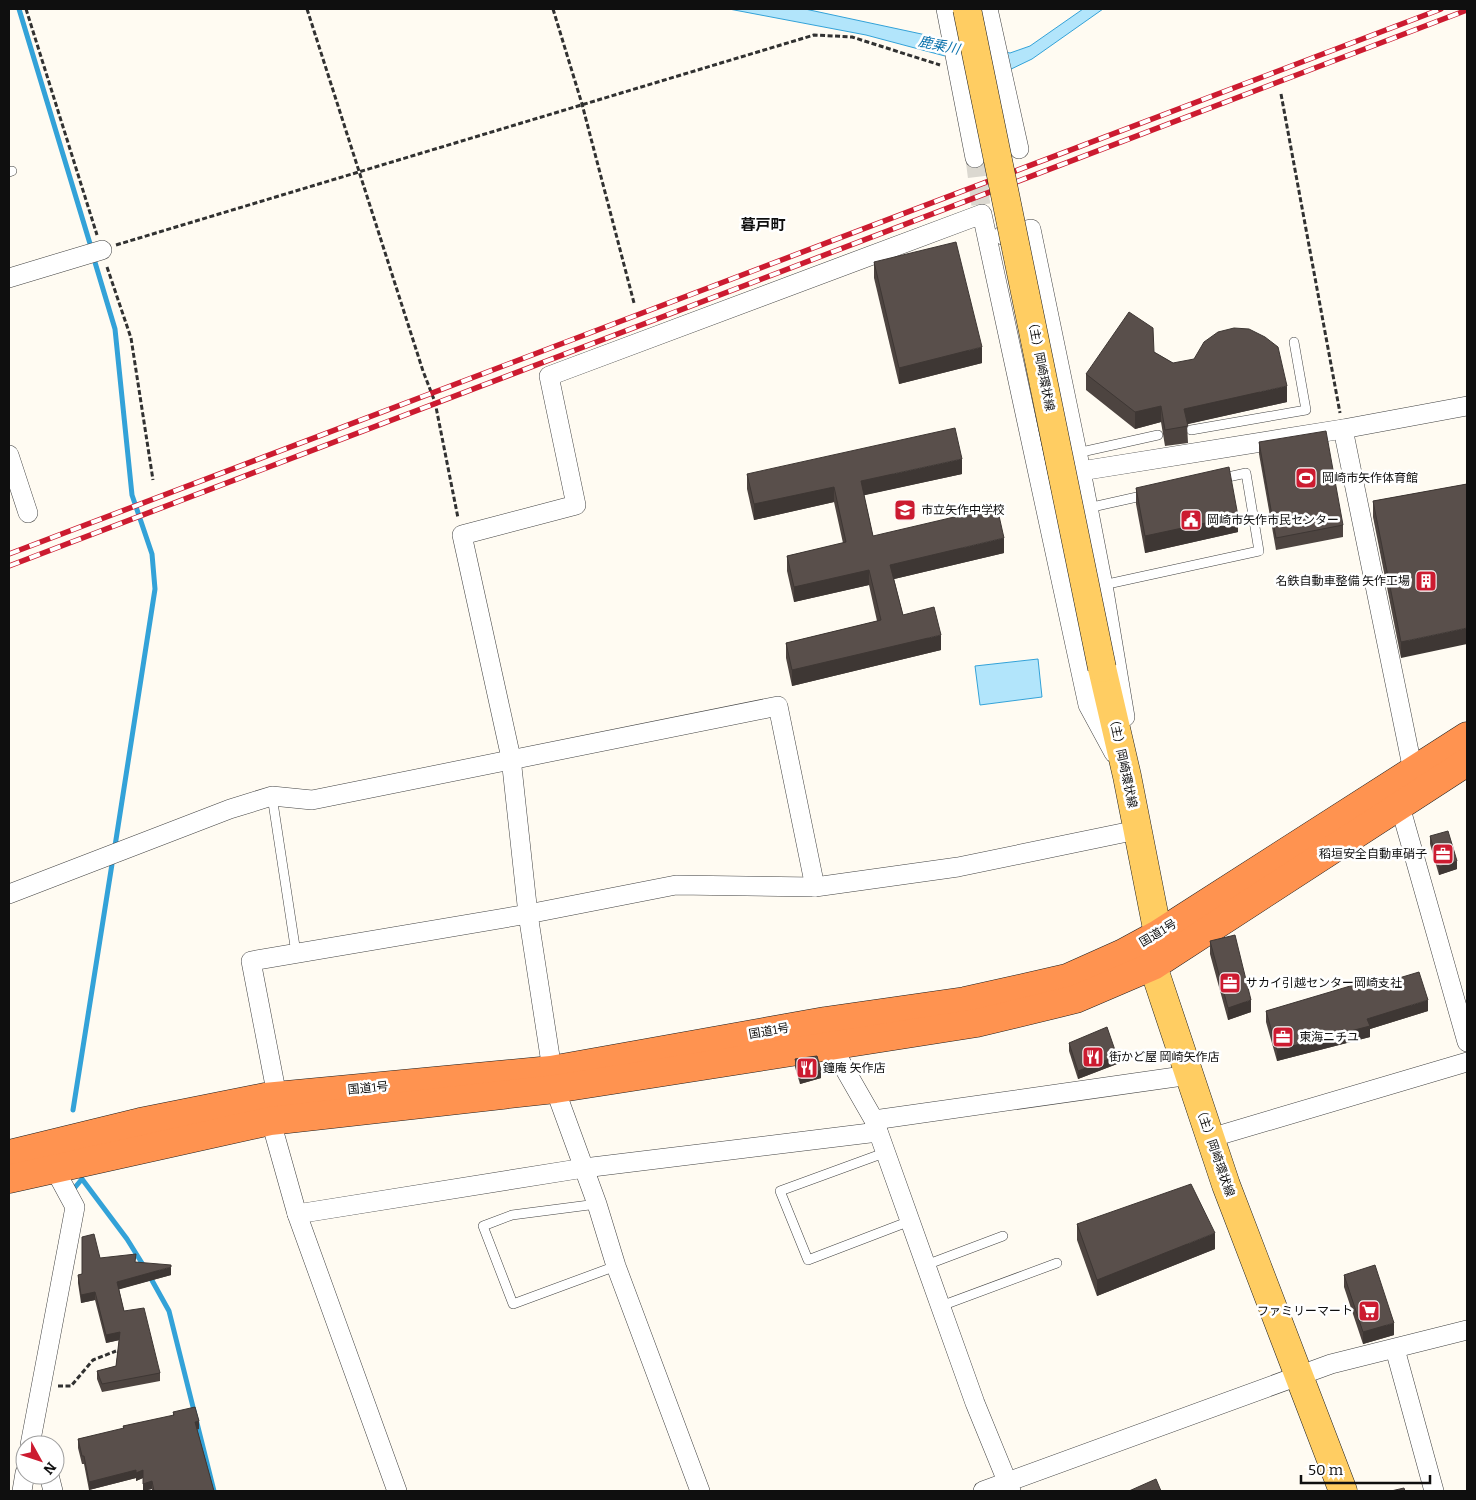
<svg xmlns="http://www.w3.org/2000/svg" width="1476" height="1500" font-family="Bitter,'Noto Sans JP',serif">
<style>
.water{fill:#b2e5fb;stroke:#33a2d8}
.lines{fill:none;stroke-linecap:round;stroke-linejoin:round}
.stream{stroke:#33a2d8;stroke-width:5}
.street-tunnel{stroke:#dbd8d0;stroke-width:19;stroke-dasharray:19 9;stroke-linecap:butt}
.lane-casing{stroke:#424242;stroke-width:10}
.street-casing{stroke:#424242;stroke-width:20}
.primary-casing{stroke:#202020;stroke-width:29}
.highway-casing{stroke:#202020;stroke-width:29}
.path{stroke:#313131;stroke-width:3;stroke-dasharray:5 2.5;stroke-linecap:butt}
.lane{stroke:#fff;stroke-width:9}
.street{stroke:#fff;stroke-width:19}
.primary{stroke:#ffcd62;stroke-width:28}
.highway{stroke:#ff9350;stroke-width:28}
.rail-casing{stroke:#cc1b30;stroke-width:5.5}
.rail{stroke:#fff;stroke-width:4;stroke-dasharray:11;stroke-linecap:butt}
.primary-bridge-casing{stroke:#202020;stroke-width:29;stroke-linecap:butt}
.primary-bridge{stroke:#ffcd62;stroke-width:28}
.wall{fill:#4d4440}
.shaded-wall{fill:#3e3734}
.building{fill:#594f4b;stroke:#3e3734}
.labels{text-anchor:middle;stroke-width:5;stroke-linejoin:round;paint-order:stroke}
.street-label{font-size:12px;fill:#0f0f0f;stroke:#fff}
.poi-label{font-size:12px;fill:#0f0f0f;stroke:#fff;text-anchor:start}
.water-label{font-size:14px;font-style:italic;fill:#0d73ad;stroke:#fff}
.quarter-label{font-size:15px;font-weight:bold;fill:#0f0f0f;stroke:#fff}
</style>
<rect width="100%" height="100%" fill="#fffbf2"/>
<g class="water">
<polygon points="729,9 805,9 1010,53 1030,46 1083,9 1103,9 1032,59 1005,72 866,35"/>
<polygon points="1038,659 1042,697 980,705 975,666"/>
</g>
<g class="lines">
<g class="stream">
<polyline points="19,9 91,247"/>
<polyline points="94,259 115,329 132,495 152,554 155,589 115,846"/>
<polyline points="73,1110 112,864"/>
<polyline points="72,1191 82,1179 127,1239 145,1268"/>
<polyline points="149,1275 169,1311 214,1491"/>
<polyline points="19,1471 24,1445"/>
</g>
<polyline class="street-tunnel" points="975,158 982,214"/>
<g class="lane-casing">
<g id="lane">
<polyline points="9,172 12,171"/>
<polyline points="1191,430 1306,410 1294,342"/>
<polyline points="1077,453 1158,435"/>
<polyline points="1088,508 1146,495"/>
<polyline points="1103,585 1259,551 1246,473 1219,479"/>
<polyline points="272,796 296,953"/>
<polyline points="884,1153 780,1191 808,1260 910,1221"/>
<polyline points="597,1204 512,1215 483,1226 513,1304 616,1266"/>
<polyline points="926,1265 1003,1236"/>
<polyline points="941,1306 1057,1263"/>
</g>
</g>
<g class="street-casing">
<g id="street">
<polyline points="946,9 975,158"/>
<polyline points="988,9 1019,149"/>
<polyline points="1003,235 1031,229 1081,471"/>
<polyline points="9,278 102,250"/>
<polyline points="1343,429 1413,771"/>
<polyline points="9,455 28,513"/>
<polyline points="1125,717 1103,585 1081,471 1343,429 1467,406"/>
<polyline points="1400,806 1467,1042"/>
<polyline points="9,894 230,809 272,796 312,800 778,706 815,887"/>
<polyline points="829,1036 831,1045 874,1120 975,1403 1011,1491"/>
<polyline points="277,1096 251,961 528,914 676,885 815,887 958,867 1137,830"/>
<polyline points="268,1111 297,1214 397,1491"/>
<polyline points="874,1120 1190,1075"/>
<polyline points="1210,1138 1467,1062"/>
<polyline points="297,1214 584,1168 878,1132"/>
<polyline points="1395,1349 1434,1491"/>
<polyline points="30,1445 75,1207 55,1170"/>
<polyline points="49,1475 53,1491"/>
<polyline points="22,1491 25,1473"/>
<polyline points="700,1491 616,1266 597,1204 555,1089 528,914 511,758 462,535 576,505 549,376 982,214 1088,705 1114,753"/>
<polyline points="983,1491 1331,1364 1467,1330"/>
</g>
</g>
<g class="primary-casing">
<polyline id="primary" points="1102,668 1127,776 1158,934 1153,966 1226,1185 1343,1491"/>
</g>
<g class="highway-casing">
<g id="highway">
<polyline points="9,1154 140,1122 265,1097 551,1070 825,1021 965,1001 1067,978 1123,953 1158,934 1467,736"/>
<polyline points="9,1179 270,1121 555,1089 977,1023 1076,999 1153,966 1467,762"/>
</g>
</g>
<g class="path">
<polyline points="26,9 97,235"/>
<polyline points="307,9 423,371 435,402 458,518"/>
<polyline points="553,9 582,104 634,303"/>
<polyline points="1281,94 1340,413"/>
<polyline points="116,245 814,35 852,37 940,65"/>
<polyline points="107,267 131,338 153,480"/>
<polyline points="58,1386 71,1386 93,1360 116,1351"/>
</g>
<use href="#lane" class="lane"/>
<use href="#street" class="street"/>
<use href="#primary" class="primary"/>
<use href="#highway" class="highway"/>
<g class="rail-casing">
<g id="rail">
<polyline points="9,554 1441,9"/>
<polyline points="9,566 1467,10"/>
</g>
</g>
<use href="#rail" class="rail"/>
<g class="primary-bridge-casing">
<polyline id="primary-bridge" points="967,9 1102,668"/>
</g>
<use href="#primary-bridge" class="primary-bridge"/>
</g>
<g class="wall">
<polygon points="874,262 982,363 899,384 874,278"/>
<polygon points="1154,352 1173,363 1287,402 1187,424 1188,443 1165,446 1161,422 1135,429 1086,390 1086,374"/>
<polygon points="1259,442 1343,525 1343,537 1276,550 1259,454"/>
<polygon points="747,474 962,474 864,495 873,536 1004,553 894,579 903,615 941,650 792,686 786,658 786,643 877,621 869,585 794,602 787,571 787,556 843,543 834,502 754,520 747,489"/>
<polygon points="1467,484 1401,658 1373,517 1373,501"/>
<polygon points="1136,488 1238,532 1145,553 1136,504"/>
<polygon points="1430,836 1457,869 1439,875 1430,844"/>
<polygon points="1210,941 1251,1012 1228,1020 1210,954"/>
<polygon points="1359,990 1428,1011 1370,1029 1370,1037 1277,1061 1266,1022 1266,1011"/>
<polygon points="1069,1043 1117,1064 1078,1079 1069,1051"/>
<polygon points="795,1059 821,1078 800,1084 795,1067"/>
<polygon points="1077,1224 1215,1249 1097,1296 1077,1240"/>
<polygon points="100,1258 136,1262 171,1275 119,1289 124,1311 160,1373 160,1381 102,1392 97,1379 97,1371 116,1366 119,1340 106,1343 95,1300 81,1303 78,1283 78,1275 82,1274"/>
<polygon points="1344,1275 1394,1335 1363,1344 1344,1287"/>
<polygon points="173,1412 199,1429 197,1429 214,1491 152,1491 152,1489 143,1491 143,1478 136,1481 136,1478 89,1490 84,1464 82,1464 78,1448 78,1439 123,1429 123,1426 173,1416"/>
</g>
<g class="shaded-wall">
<polygon points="982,347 982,363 899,384 899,368"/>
<polygon points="1287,386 1287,402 1184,425 1184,409"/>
<polygon points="1161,406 1161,422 1135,429 1135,412"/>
<polygon points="962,459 962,474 861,496 861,481"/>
<polygon points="834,487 834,502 754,520 754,504"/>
<polygon points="1238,516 1238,532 1145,553 1145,536"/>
<polygon points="1004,538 1004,553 890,580 890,565"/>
<polygon points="869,570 869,585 794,602 794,587"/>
<polygon points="1467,628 1467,644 1401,658 1401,642"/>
<polygon points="941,635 941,650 792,686 792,670"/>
<polygon points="1457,861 1457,869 1439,875 1439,867"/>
<polygon points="1251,1000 1251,1012 1228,1020 1228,1008"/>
<polygon points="1428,1000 1428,1011 1370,1029 1370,1037 1277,1061 1277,1050 1367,1019"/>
<polygon points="1117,1056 1117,1064 1078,1079 1078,1071"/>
<polygon points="821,1070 821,1078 800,1084 800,1076"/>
<polygon points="1215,1233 1215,1249 1097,1296 1097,1280"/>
<polygon points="171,1267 171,1275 117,1290 117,1282"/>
<polygon points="95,1292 95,1300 81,1303 81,1295"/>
<polygon points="1394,1323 1394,1335 1363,1344 1363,1332"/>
<polygon points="120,1332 120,1340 106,1343 106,1335"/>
<polygon points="199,1421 199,1429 195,1430 195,1422"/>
<polygon points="136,1470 136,1478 89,1490 89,1482"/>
<polygon points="143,1470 143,1478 136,1481 136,1473"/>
<polygon points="152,1481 152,1489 143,1491 143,1484"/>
</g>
<g class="building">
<polygon points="956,242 982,347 899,368 874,262"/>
<polygon points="1129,312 1153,328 1154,352 1173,363 1194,359 1204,342 1218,332 1234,328 1249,329 1265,337 1278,347 1287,386 1184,409 1188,426 1165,430 1161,406 1135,412 1086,374"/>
<polygon points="955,428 962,459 861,481 873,536 997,507 1004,538 890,565 903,615 934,607 941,635 792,670 786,643 881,620 869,570 794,587 787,556 846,542 834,487 754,504 747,474"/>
<polygon points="1326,431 1343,525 1276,538 1259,442"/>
<polygon points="1229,467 1238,516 1145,536 1136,488"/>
<polygon points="1467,484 1467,628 1401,642 1373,501"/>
<polygon points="1448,831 1457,861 1439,867 1430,836"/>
<polygon points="1235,935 1251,1000 1228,1008 1210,941"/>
<polygon points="1419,972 1428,1000 1367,1019 1370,1026 1277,1050 1266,1011 1357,984 1359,990"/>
<polygon points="1107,1027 1117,1056 1078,1071 1069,1043"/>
<polygon points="817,1056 821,1070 800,1076 795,1059"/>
<polygon points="1191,1184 1215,1233 1097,1280 1077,1224"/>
<polygon points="94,1234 100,1258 136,1254 135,1262 171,1265 171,1267 117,1282 124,1311 144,1308 160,1373 102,1384 97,1371 116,1366 120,1332 106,1335 95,1292 81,1295 78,1275 82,1274 82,1237"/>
<polygon points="1375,1265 1394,1323 1363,1332 1344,1275"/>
<polygon points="195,1407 199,1421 195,1422 214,1491 154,1491 152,1481 143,1484 143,1470 136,1473 136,1470 89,1482 84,1456 82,1456 78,1439 124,1428 123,1426 174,1415 173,1412"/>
<polygon points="1156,1479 1161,1491 1129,1491"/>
<polygon points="1404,1488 1405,1491 1391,1491"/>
</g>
<defs>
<g id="stadium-square" transform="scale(1.125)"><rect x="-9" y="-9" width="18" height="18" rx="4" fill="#cc1b30" stroke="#fff"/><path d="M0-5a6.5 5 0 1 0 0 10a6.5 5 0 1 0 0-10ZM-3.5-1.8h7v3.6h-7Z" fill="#fff"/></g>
<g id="school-square" transform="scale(1.125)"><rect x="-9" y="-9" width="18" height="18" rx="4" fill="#cc1b30" stroke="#fff"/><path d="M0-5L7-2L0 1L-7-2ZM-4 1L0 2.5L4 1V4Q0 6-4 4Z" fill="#fff"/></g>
<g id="civic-square" transform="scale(1.125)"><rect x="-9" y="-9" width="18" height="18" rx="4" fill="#cc1b30" stroke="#fff"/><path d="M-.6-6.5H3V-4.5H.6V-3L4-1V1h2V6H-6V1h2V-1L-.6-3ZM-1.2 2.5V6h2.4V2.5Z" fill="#fff"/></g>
<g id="building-square" transform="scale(1.125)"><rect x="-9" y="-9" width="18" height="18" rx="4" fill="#cc1b30" stroke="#fff"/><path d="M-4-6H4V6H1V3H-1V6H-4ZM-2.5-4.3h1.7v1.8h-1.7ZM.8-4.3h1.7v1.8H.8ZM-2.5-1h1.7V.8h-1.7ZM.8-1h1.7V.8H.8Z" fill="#fff"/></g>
<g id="office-square" transform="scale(1.125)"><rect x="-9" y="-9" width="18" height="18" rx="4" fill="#cc1b30" stroke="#fff"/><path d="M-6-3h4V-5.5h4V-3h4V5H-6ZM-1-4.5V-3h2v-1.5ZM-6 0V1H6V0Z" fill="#fff"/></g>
<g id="restaurant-square" transform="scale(1.125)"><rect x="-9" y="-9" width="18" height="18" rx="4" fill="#cc1b30" stroke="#fff"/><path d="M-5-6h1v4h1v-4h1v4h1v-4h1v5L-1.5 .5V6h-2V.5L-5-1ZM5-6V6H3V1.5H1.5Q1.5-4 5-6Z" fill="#fff"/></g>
<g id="supermarket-square" transform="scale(1.125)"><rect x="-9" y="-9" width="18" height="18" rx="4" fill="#cc1b30" stroke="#fff"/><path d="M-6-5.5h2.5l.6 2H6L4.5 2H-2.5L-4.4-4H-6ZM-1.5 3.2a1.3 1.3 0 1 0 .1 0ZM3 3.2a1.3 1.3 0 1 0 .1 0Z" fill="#fff"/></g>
</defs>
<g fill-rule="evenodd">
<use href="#stadium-square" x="1306" y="478"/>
<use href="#school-square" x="905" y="510"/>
<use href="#civic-square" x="1191" y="520"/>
<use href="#building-square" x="1426" y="581"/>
<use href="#office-square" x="1443" y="854"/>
<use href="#office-square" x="1230" y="983"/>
<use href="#office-square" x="1283" y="1037"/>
<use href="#restaurant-square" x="1093" y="1057"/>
<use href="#restaurant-square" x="807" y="1068"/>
<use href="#supermarket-square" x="1369" y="1311"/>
</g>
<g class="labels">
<g class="street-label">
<text transform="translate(1041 364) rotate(79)" y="4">（主）岡崎環状線</text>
<text transform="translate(1123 761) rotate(78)" y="4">（主）岡崎環状線</text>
<text transform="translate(1158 933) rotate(-31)" y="4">国道1号</text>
<text transform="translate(769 1031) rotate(-10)" y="4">国道1号</text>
<text transform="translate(368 1088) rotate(-5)" y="4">国道1号</text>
<text transform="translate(1215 1151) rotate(71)" y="4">（主）岡崎環状線</text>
</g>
<g class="poi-label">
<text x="1322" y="482">岡崎市矢作体育館</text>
<text x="921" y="514">市立矢作中学校</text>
<text x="1207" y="524">岡崎市矢作市民センター</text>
<text x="1410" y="585" text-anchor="end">名鉄自動車整備 矢作工場</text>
<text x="1427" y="858" text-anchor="end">稻垣安全自動車硝子</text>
<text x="1246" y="987">サカイ引越センター岡崎支社</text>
<text x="1299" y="1041">東海ニチユ</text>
<text x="1109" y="1061">街かど屋 岡崎矢作店</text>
<text x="823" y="1072">鐘庵 矢作店</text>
<text x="1353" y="1315" text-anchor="end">ファミリーマート</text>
</g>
<g class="water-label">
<text transform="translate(939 45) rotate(12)" y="5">鹿乗川</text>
</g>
<g class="quarter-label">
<text x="763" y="230">暮戸町</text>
</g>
</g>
<rect width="1476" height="1500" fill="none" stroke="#0f0f0f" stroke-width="20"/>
<g transform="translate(40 1460) rotate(130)"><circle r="24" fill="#ffffff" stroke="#9f9f9f"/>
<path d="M0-4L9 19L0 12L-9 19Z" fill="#cc1b30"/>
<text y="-8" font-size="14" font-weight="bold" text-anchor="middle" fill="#0f0f0f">N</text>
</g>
<path d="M1301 1475v8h129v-8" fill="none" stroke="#0f0f0f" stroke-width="2.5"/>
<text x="1308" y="1475" font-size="15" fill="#0f0f0f" stroke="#ffffff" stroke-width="4" paint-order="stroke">50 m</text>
</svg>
